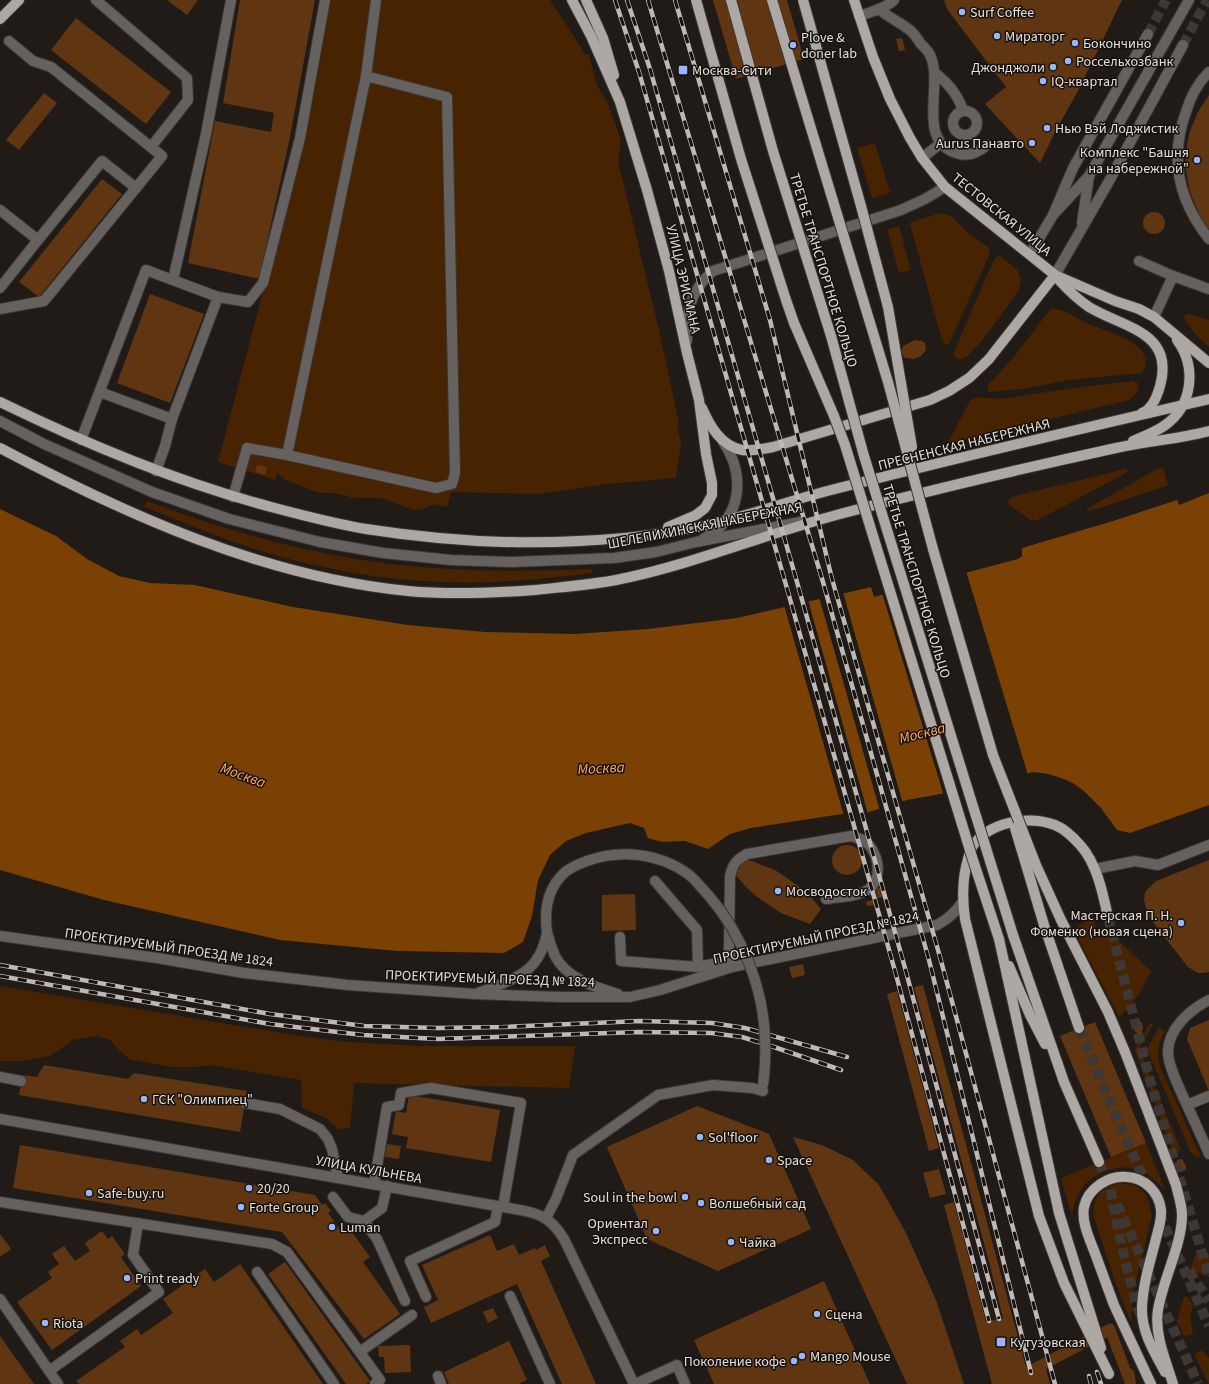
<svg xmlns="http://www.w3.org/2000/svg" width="1209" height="1384" font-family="'Source Sans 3',sans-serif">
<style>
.green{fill:#482301}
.water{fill:#7a4004}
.pier{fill:#201b17}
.building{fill:#603612}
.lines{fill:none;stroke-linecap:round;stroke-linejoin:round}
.minor-tunnel{stroke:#3d3835;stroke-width:10;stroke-dasharray:10 5;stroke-linecap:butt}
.major-tunnel{stroke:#3d3835;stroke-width:10;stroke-dasharray:10 5;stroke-linecap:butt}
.minor-casing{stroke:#3b3633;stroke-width:12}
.major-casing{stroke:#3b3633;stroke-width:12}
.minor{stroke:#64615f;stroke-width:10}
.major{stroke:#aea8a4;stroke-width:10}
.rail-casing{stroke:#beb9b7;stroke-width:4.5}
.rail{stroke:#17120e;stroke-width:3;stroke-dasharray:9;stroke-linecap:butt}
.minor-bridge-casing{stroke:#3b3633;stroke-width:12;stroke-linecap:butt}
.major-bridge-casing{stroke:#3b3633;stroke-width:12;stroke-linecap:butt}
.minor-bridge{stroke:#64615f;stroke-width:10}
.major-bridge{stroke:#aea8a4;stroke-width:10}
.poi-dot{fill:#99b5fd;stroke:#17120e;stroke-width:1.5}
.labels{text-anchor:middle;stroke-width:3;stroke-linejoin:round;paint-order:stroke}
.poi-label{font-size:14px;fill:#e2dedc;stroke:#17120e;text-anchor:start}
.street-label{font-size:14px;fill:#e2dedc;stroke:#17120e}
.water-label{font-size:15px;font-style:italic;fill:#fba968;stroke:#17120e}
</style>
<rect width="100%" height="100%" fill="#201b17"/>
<g class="green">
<polygon points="331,0 550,0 582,49 583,53 589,55 597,85 608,104 621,140 618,161 659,330 679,424 677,427 681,444 676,478 607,484 538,494 451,492 447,507 434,504 423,509 414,510 384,499 374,498 354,498 335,493 324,493 313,491 294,483 285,480 277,473 275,480 218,462 312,107"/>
<polygon points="875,143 890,193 872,198 857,148"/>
<polygon points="941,213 951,216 966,231 988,247 990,253 949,344 946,345 942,340 910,224 911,222"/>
<polygon points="899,226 911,270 899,273 887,229"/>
<polygon points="1000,256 1014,267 1018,271 1021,282 1019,289 1000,317 979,344 966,357 963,359 957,359 953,354 991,266 996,257"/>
<path d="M1052 309C1065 308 1075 318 1086 323 1103 331 1161 343 1142 373L1070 380 1021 389 989 392 987 389 988 385 1014 357 1048 312Z"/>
<polygon points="1186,314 1190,314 1209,320 1209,347 1196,335 1185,319 1184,316"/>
<polygon points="1133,381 1136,382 1139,384 1137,393 1129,400 1121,402 951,443 948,442 970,401 976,397 1001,399 1073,388"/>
<polygon points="1159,468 1163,468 1168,485 1166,486 1090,511 1087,510 1088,508"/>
<polygon points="1125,469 1128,470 1126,473 1038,520 1032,521 1009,505 1008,501 1011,497"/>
<path d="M147 501C221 529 298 551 377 562 449 572 520 572 592 569V573C543 579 494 584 444 582 400 581 353 574 310 564 252 552 198 528 144 507Z"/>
<path d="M1094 919 1096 932 1114 930 1116 938 1151 971C1141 991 1136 1002 1119 1017L1074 930 1086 920Z"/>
<polygon points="0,986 294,1035 347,1042 419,1046 575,1046 569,1088 354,1083 350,1128 338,1129 326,1118 302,1108 301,1080 211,1065 197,1067 170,1067 129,1059 119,1050 110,1040 97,1036 72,1040 61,1049 49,1056 22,1061 0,1061"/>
<polygon points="1150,1023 1153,1024 1139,1049 1181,1150 1174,1156 1135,1050"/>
<path d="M1159 1027 1165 1031C1157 1045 1157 1052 1160 1067L1200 1155V1157H1196L1191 1153 1147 1049Z"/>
<path d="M1146 1143 1165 1190C1157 1182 1149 1174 1138 1170 1130 1167 1122 1167 1113 1169 1089 1174 1074 1193 1072 1217L1061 1178Z"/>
<path d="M1121 1183C1143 1185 1149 1195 1152 1216L1133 1294 1131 1322 1114 1279 1093 1214C1094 1194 1102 1187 1121 1183Z"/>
<polygon points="1197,1251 1209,1254 1209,1277 1190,1270"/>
<polygon points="1187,1296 1193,1305 1190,1318 1193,1333 1191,1335 1184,1336 1177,1321 1184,1297"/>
<polygon points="1202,1350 1209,1358 1209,1384 1194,1354"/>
</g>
<polygon class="water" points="1209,493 1209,805 1130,833 1117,830 1101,808 1084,791 1073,783 1061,778 1048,774 1033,772 974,788 907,800 869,812 842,814 751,828 730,834 708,849 685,841 662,842 648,838 644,828 630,823 586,833 566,841 550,855 538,880 532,916 523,942 504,953 397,951 280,940 104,900 0,870 0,509 56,536 87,559 119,576 150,583 195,585 293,607 408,625 485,632 575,634 648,629 737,618 871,587 874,597 1018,559 1022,556 1022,548 1113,521 1177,500 1179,505"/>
<g class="pier">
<polygon points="966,571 1028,775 974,790 944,796 882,593"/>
<polygon points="843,592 903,804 880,811 819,597"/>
<polygon points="808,600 868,814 844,816 784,605"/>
</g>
<g class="building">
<polygon points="167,0 198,0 187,15"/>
<polygon points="240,0 315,0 290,137 259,279 188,263 215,121 271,132 274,113 223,103"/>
<polygon points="713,0 787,0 804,59 736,79"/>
<polygon points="944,0 1122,0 1078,91 1056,130 1040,163 985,104 1006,87 947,9"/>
<polygon points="76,18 171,92 146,124 51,50"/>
<polygon points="902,38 905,50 899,51 896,39"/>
<polygon points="44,93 57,103 19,150 6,140"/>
<polygon points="1209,95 1209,230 1199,214 1190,192 1185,165 1187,144 1190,131 1198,112"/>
<polygon points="102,179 122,194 39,297 19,282"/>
<circle cx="1154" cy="223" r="11"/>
<polygon points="150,294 204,314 170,403 117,383"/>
<polygon points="915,340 922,341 925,343 926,350 921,356 913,359 905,358 901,353 902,349 903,346"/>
<polygon points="257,465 267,467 265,475 255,472"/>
<circle cx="847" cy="860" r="15"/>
<polygon points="746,859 775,870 800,887 811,897 821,909 810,924 781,913 756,896 745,886 735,874"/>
<polygon points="1209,860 1209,972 1203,973 1198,973 1188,967 1149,917 1144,900 1145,892 1156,881"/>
<polygon points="884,887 885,897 877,898 876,888"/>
<polygon points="635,894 636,930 602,931 602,895"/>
<polygon points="873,900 874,905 867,906 866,902"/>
<polygon points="803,964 805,975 792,978 789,967"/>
<polygon points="923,985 1026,1367 1110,1323 1114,1325 1130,1368 1134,1371 1136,1384 1125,1384 1107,1337 1046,1369 1050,1384 992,1384 944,1205 954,1202 986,1322 1003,1318 988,1258 914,987"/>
<polygon points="897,991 939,1148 929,1151 887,994"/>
<polygon points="1138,1019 1142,1023 1143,1028 1141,1033 1138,1034 1134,1030 1133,1025 1133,1022"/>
<polygon points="1209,1020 1209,1091 1187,1039 1190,1028"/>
<polygon points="1095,1022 1146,1143 1111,1157 1060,1036"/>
<polygon points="44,1065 128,1079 134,1073 247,1091 240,1132 19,1095 22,1075 37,1077"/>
<polygon points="409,1095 500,1110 491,1162 406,1148 408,1137 392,1134 396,1111 406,1113"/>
<polygon points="697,1106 769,1134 811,1229 718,1271 647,1239 607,1147"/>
<polygon points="793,1137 822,1145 853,1160 879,1185 906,1233 936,1300 964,1384 907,1384"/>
<polygon points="387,1144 401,1146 399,1159 385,1157"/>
<polygon points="20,1145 315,1195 322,1205 325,1203 331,1211 328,1213 342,1233 349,1228 370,1257 363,1262 400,1314 364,1339 282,1232 13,1188"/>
<polygon points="1180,1159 1182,1159 1186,1166 1186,1169 1182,1172 1177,1169 1176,1165 1177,1160"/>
<polygon points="939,1169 946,1194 930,1198 923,1173"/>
<polygon points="102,1231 108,1239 112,1236 125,1254 121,1257 141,1286 52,1350 17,1302 52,1278 48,1272 59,1264 52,1254 64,1246 75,1261 90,1251 85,1243"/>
<polygon points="0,1234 11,1249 0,1257"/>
<polygon points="490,1235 497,1251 514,1244 519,1255 535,1248 536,1250 545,1245 550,1256 541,1261 596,1384 562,1384 517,1284 431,1323 424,1307 438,1300 422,1265"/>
<polygon points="285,1262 370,1381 366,1384 346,1384 268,1274"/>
<polygon points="240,1264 323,1384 79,1384 76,1381 125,1347 120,1341 137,1329 141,1335 173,1313 163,1299 205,1269 214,1282"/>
<polygon points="824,1281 870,1384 714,1384 694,1340"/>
<polygon points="493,1308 498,1318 488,1323 483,1312"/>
<polygon points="0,1336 34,1384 0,1384"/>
<polygon points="509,1341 527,1380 518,1384 449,1384 444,1372"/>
<polygon points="410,1345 411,1372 385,1373 384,1357 379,1357 378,1346"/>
</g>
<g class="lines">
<g class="minor-tunnel">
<polyline points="1148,34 1166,0"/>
<polyline points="1183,45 1207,0"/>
</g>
<g class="major-tunnel">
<polyline points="1108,917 1150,1080 1209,1276"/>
<polyline points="1079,1028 1125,1137 1148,1188"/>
<polyline points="1099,1162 1110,1187 1121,1244 1137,1307 1142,1318"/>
<polyline points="1117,1204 1198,1384"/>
<polyline points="1159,1213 1209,1326"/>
<polyline points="1189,1271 1209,1301"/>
</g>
<g class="minor-casing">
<g id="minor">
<polyline points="96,0 187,78 188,100 151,147"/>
<path d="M879 9C889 18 902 23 912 32 915 35 918 40 921 44 924 47 927 50 929 53 946 82 913 142 959 154 970 157 979 152 987 145"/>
<path d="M859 16C870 12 885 9 894 0"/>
<polyline points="9,41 33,61 51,67 162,156 136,188 102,161 38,240"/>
<path d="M1209 72C1199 82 1191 96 1187 109 1169 156 1177 199 1209 239"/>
<path d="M935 73C949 84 957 94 963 110"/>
<polyline points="366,76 376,0"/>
<circle cx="965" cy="123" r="12"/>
<polyline points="922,158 941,143"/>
<polyline points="0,210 38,240 0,288"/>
<polyline points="1053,215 1089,176 1189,0"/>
<polyline points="1082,223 1089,176"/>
<polyline points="1030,254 1053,215 1073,168 1148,34"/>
<polyline points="1139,261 1173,276 1209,289"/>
<polyline points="1055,275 1108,183 1183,45"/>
<polyline points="173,280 206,134 231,0"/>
<polyline points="218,297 248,302 263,283 300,138 325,0"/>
<polyline points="0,309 44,301 136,188"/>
<polyline points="1154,317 1173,276"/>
<path d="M687 341C686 311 690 291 713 271L901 210 925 199 945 187"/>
<polyline points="0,421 44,444 152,492 229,519 320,542 383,553 451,560 512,562 614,558 656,552 696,542 800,522"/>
<polyline points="81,440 146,270 218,297 172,419 100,392"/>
<polyline points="156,471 165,446 172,419"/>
<polyline points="233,497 247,448 287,455 366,76 447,97 455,473 452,484 436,488 287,455"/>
<path d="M703 539C743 519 746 474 722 440"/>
<polyline points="1095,869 1135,861 1158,865 1209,845"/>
<polyline points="655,881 697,930 698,967"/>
<path d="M547 932C549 940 552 949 555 956 567 979 595 987 618 994"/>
<path d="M0 936 157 958 244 973 348 985 475 994 560 997H630L660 990 732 967 937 925C949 918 956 912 963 901"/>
<polyline points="620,937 621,961 698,967 731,960"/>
<path d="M732 967 729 949 730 876C733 864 736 860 747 854L851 836C854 837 859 838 863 840 878 849 884 877 869 889 858 897 839 897 826 899"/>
<path d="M478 993C513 979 540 974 547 932"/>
<path d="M1209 1000C1189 1010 1167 1030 1168 1054 1169 1067 1176 1080 1181 1092 1190 1112 1200 1133 1209 1154"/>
<polyline points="0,1077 21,1081"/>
<polyline points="245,1103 280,1109 320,1129 328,1139 332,1149 338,1178"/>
<polyline points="1187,1105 1209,1096"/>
<path d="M0 1119 503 1207C532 1212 548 1212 564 1239L634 1384"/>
<polyline points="374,1184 387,1107 399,1105 401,1093 431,1088 521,1103 503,1207"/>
<polyline points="387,1186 382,1208 364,1221 377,1239 405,1301"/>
<polyline points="333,1197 348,1217 364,1221"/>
<polyline points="0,1202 272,1244 287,1252 380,1380 375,1384"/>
<polyline points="546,1218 556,1199 573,1155 658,1095 713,1085 752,1088 763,1091"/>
<polyline points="257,1272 334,1384"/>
<polyline points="510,1296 550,1384"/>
<polyline points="426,1297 410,1261 495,1222 498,1206"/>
<polyline points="0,1299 58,1384"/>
<polyline points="361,1351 412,1315"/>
<polyline points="49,1371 159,1292 133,1255 138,1223"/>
<polyline points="438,1376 441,1384"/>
<polyline points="635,1384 677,1365 685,1384"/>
</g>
</g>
<g class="major-casing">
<g id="major">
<polyline points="572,0 591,36 620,102 647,190 669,271 687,353 699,400 706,454 712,483 712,495 705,508 696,515 668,527"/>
<polyline points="586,0 603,38 614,75"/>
<polyline points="854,0 873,57 890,99 910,138 922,158 945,187 1055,275 1115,301 1139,309 1154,317 1209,363"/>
<polyline points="0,19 19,0"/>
<path d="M1057 278C1067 289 1077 299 1089 307 1124 328 1175 332 1160 386 1157 397 1152 409 1142 413"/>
<polyline points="794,323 834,416"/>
<path d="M0 402C88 445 179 483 275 508 305 516 335 524 366 529 437 540 508 545 579 541 627 539 682 532 728 520 762 511 796 499 831 490 956 458 1083 428 1209 399"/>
<path d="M702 408C710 426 721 446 742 450 752 451 763 449 773 447L930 400 949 391 969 378 989 359 1055 275"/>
<path d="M1133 441C1143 437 1155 432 1164 426 1193 406 1197 367 1177 340"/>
<path d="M0 448C127 515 264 577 408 591 450 595 493 593 535 590 562 587 589 585 616 580 692 565 765 534 840 514 931 490 1024 468 1116 448 1147 441 1179 439 1209 431"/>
<polyline points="933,549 993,755"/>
<path d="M1108 917C1103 894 1097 864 1081 846 1074 838 1065 829 1055 825 1028 815 988 822 972 847 970 851 969 855 968 859 962 879 962 898 965 919L1039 1216 1064 1283 1109 1374"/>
<path d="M1061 920 1108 1012 1125 1052 1176 1185C1178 1194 1182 1205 1182 1215 1182 1245 1163 1279 1158 1310 1154 1334 1166 1361 1173 1384"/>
<polyline points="1044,925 1079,1028"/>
<polyline points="1013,935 1064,1082 1099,1162"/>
<polyline points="999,939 1059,1213 1101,1348"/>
<polyline points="1009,966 1030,1015 1045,1044"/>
<path d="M1151 1384C1139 1358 1126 1331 1114 1305 1108 1289 1102 1272 1096 1256 1091 1242 1081 1223 1084 1207 1088 1188 1109 1175 1127 1177 1145 1178 1159 1192 1161 1210 1162 1220 1158 1230 1156 1239 1150 1262 1143 1284 1142 1307 1141 1331 1154 1352 1165 1372"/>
</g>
</g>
<use href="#minor" class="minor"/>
<use href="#major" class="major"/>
<g class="rail-casing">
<g id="rail">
<polyline points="615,0 639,72 788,592 895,971 989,1321"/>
<polyline points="627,0 650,69 799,589 905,968 999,1319"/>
<polyline points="648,0 823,582 929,960 1031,1373"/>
<polyline points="675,0 770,320 832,579 940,957 1055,1384"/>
<polyline points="0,965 270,1014 364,1026 438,1028 503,1027 640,1021 712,1023 745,1028 847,1057"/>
<polyline points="0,976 270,1024 363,1035 438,1039 639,1032 711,1033 742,1037 774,1047 841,1070"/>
<polyline points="1097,1372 1101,1384"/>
<polyline points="1089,1376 1091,1384"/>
</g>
</g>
<use href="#rail" class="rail"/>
<g class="minor-bridge-casing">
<path id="minor-bridge" d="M547 932C544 910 547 890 563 874 570 867 579 864 587 861 620 849 659 853 688 874 696 880 702 889 709 896 742 934 764 989 765 1040 766 1055 765 1070 763 1085"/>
</g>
<g class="major-bridge-casing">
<g id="major-bridge">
<polyline points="696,0 741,159 786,300 794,323"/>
<polyline points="731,0 773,151 831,336 864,456 1013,935"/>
<polyline points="772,0 888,382 933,549"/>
<polyline points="803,0 861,206 888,307 912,447"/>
<polyline points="834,416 845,445 973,860 999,939"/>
<polyline points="993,755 1036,865 1061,920"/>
<polyline points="1015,828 1044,925"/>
</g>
</g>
<use href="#minor-bridge" class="minor-bridge"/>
<use href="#major-bridge" class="major-bridge"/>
</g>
<g class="poi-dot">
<circle cx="962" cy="12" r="4"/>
<circle cx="997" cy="36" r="4"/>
<circle cx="1075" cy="43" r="4"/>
<circle cx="793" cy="45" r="4"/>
<circle cx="1068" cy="61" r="4"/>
<circle cx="1053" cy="67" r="4"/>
<rect x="678" y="65" width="10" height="10" rx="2"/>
<circle cx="1043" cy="81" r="4"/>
<circle cx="1047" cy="128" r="4"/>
<circle cx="1032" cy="143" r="4"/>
<circle cx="1197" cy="160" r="4"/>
<circle cx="778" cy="891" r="4"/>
<circle cx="1181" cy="923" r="4"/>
<circle cx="144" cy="1099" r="4"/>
<circle cx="700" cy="1137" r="4"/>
<circle cx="769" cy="1160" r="4"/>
<circle cx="249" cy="1188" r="4"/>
<circle cx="89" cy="1193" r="4"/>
<circle cx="685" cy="1197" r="4"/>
<circle cx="701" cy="1203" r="4"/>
<circle cx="241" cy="1207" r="4"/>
<circle cx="332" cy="1227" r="4"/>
<circle cx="656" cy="1231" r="4"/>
<circle cx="731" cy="1242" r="4"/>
<circle cx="127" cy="1278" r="4"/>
<circle cx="817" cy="1314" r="4"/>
<circle cx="45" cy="1323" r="4"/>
<rect x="996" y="1337" width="10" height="10" rx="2"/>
<circle cx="802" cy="1356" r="4"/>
<circle cx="794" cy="1361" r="4"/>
</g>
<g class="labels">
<g class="poi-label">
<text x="970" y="17">Surf Coffee</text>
<text x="1005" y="41">Мираторг</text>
<text x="801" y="42">Plove &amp;<tspan x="801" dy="16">doner lab</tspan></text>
<text x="1083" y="48">Бокончино</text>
<text x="1076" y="66">Россельхозбанк</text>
<text x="1045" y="72" text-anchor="end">Джонджоли</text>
<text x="692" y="75">Москва-Сити</text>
<text x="1051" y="86">IQ-квартал</text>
<text x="1055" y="133">Нью Вэй Лоджистик</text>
<text x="1024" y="148" text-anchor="end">Aurus Панавто</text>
<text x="1189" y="157" text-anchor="end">Комплекс "Башня<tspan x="1189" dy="16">на набережной"</tspan></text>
<text x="786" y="896">Мосводосток</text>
<text x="1173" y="920" text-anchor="end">Мастерская П. Н.<tspan x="1173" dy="16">Фоменко (новая сцена)</tspan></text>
<text x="152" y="1104">ГСК "Олимпиец"</text>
<text x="708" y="1142">Sol'floor</text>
<text x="777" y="1165">Space</text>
<text x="257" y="1193">20/20</text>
<text x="97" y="1198">Safe-buy.ru</text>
<text x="677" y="1202" text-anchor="end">Soul in the bowl</text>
<text x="709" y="1208">Волшебный сад</text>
<text x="249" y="1212">Forte Group</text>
<text x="648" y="1228" text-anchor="end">Ориентал<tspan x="648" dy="16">Экспресс</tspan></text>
<text x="340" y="1232">Luman</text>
<text x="739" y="1247">Чайка</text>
<text x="135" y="1283">Print ready</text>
<text x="825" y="1319">Сцена</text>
<text x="53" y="1328">Riota</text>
<text x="1010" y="1347">Кутузовская</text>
<text x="810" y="1361">Mango Mouse</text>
<text x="786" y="1366" text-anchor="end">Поколение кофе</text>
</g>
<g class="street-label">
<text transform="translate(1002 214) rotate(39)" y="5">ТЕСТОВСКАЯ УЛИЦА</text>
<text transform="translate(824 270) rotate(73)" y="5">ТРЕТЬЕ ТРАНСПОРТНОЕ КОЛЬЦО</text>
<text transform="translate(684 279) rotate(77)" y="5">УЛИЦА ЭРИСМАНА</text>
<text transform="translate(964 444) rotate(-14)" y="5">ПРЕСНЕНСКАЯ НАБЕРЕЖНАЯ</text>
<text transform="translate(705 525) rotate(-11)" y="5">ШЕЛЕПИХИНСКАЯ НАБЕРЕЖНАЯ</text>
<text transform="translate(917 581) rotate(73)" y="5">ТРЕТЬЕ ТРАНСПОРТНОЕ КОЛЬЦО</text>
<text transform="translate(816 937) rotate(-12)" y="5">ПРОЕКТИРУЕМЫЙ ПРОЕЗД № 1824</text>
<text transform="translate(169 947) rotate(8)" y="5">ПРОЕКТИРУЕМЫЙ ПРОЕЗД № 1824</text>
<text transform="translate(490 978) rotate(2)" y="5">ПРОЕКТИРУЕМЫЙ ПРОЕЗД № 1824</text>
<text transform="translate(369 1169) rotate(10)" y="5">УЛИЦА КУЛЬНЕВА</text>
</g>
<g class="water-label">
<text transform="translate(922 733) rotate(-14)" y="5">Москва</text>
<text transform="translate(601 768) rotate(-3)" y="5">Москва</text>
<text transform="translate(243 775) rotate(20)" y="5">Москва</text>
</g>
</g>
</svg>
